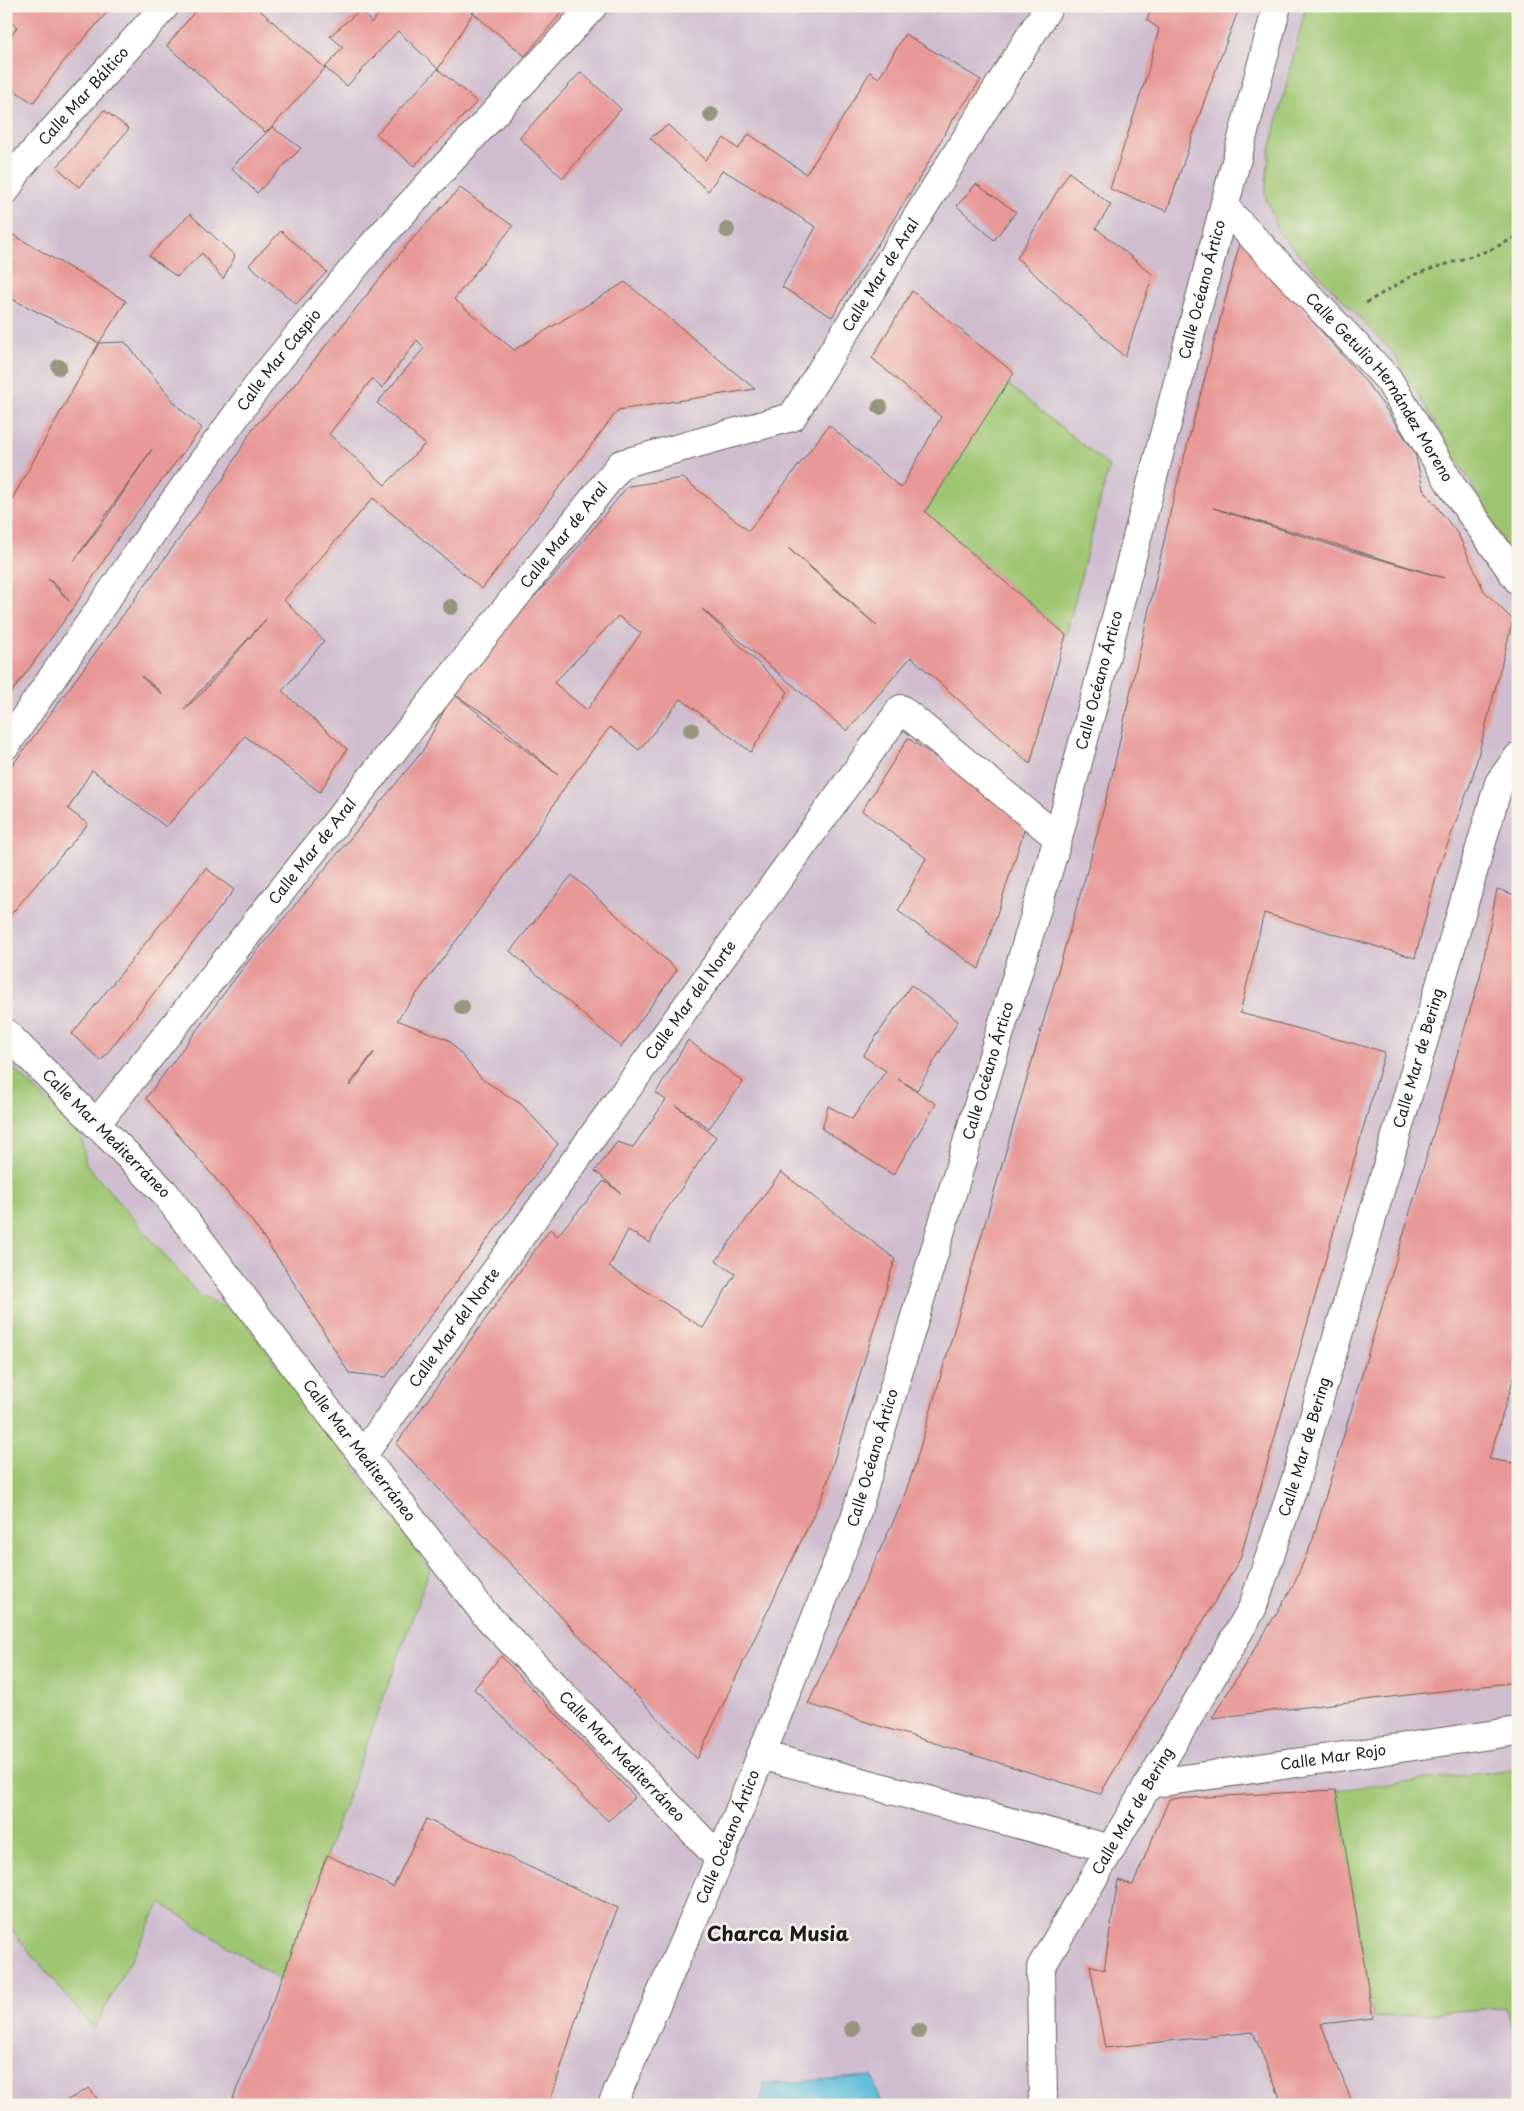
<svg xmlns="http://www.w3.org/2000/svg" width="1524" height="2111" font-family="'Playpen Sans',sans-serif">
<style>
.industrial{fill:#cfbdcf}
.green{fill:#9ec672;stroke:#5d7147}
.water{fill:#5bbbda;stroke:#3c6c7b}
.building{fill:#e89896;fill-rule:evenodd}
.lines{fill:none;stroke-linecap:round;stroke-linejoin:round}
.street-casing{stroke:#68625a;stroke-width:30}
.path{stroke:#68625a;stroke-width:3;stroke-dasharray:4 4;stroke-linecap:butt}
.street{stroke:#fff;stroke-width:28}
.tree{fill:#97977d}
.labels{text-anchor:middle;stroke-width:5;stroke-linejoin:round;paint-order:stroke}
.street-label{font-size:15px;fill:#1c1c1c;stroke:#f7f3e8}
.district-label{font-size:20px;font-weight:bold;fill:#1c1c1c;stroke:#f7f3e8}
</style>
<rect width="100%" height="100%" fill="#f7f3e8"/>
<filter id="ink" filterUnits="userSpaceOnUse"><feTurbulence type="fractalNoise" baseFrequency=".02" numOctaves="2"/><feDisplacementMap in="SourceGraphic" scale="10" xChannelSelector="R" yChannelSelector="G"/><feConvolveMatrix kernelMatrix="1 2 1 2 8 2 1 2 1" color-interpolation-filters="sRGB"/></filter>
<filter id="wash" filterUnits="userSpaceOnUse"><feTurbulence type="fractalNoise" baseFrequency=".0096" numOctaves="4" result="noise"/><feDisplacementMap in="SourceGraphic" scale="20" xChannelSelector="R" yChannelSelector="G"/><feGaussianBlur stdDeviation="1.12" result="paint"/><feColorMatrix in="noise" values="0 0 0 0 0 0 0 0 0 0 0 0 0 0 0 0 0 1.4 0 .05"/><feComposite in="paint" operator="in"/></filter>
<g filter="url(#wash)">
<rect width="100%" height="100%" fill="#f5e4ce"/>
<rect class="industrial" x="6" y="6" width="1512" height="2099"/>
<g class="green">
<polygon points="1306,6 1518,6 1518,573 1493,520 1394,354 1279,233 1265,195 1269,154"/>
<polygon points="1006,383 1109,466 1066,635 925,512"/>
<polygon points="6,1060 81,1135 86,1164 198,1294 240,1316 430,1569 281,1981 161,1903 94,2029 6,1924"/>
<polygon points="1518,1769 1518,2041 1505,2007 1373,2018 1336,1790"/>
</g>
<polygon class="water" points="872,2076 881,2105 760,2105 765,2084"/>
<g id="blocks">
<g class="building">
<polygon points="6,6 113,6 64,61 33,103 6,85 6,44 17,27 6,19"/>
<polygon points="199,6 255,6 325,68 272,127 265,132 167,46"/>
<polygon points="386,6 464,6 473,13 438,69 398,31 347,86 325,68 343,47 330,36 361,9 371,23"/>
<polygon points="478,6 567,6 525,56 473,13"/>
<polygon points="1152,6 1240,6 1207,93 1167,211 1110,189 1148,71 1159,29 1147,20"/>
<polygon points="905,34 981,80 952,121 922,174 832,317 782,287 816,227 723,170 708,191 650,138 668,125 705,160 724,138 738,149 749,134 806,174 836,129 870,72 879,78"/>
<polygon points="438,69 477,102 414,166 376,134"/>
<polygon points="581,72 621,109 563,178 519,138"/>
<polygon points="104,110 129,129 79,187 57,167"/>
<polygon points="272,127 301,148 257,193 231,168"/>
<polygon points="1069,172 1111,205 1096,228 1153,275 1125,357 1017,258"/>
<polygon points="976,184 1016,212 994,240 957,206"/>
<path d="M460 188 513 226 454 299 514 350 625 282 755 389 618 410 482 589 373 498 284 600 324 641 282 691 347 749 320 792 245 736 166 827 92 770 68 809 88 824 6 920V774L223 479 253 428 286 395 412 239ZM417 340 424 348 377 403 425 444 385 485 329 434 372 379 382 388ZM266 619 201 694 183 710ZM142 676 162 693V694L141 677Z"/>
<polygon points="190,214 235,256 223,279 202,253 177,277 149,256"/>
<polygon points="281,231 327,272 296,304 249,265"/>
<polygon points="12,234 126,301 99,343 6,296 6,243"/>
<path d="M1241 239 1366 382 1384 406 1415 453 1423 489 1458 534 1484 591 1513 620 1472 779 1438 870 1415 958 1264 913 1240 1013 1385 1052 1240 1559 1100 1794 808 1704 901 1505 915 1465 1089 864 1111 780 1174 496ZM1213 508 1315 538 1444 578 1337 547Z"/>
<path d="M912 291 1014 373 925 512 1066 635 1030 764 911 657 847 731 702 609 788 692 751 752 681 699 639 750 610 727 568 782 529 843 397 1020 449 1040 482 1079 521 1104 558 1144 386 1377 349 1373 284 1267 252 1221 146 1098 246 964 422 752 453 694 502 631 560 569 628 486 683 478 749 531 829 425 901 488 941 417 872 358ZM788 548 831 584 877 626ZM618 616 641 633 587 710 554 683ZM455 695 490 717 558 775ZM373 1053H374L350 1086 349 1085Z"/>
<path d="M125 342 180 409 202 428 122 532 74 607 6 700V510L99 343ZM152 449 107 517 74 561ZM48 579 56 585 69 601Z"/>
<polygon points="908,738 967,779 1025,828 979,969 898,911 926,858 862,811"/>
<polygon points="206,868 234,890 101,1061 72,1034"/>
<polygon points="572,875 677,970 621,1047 510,951"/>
<polygon points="1497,889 1518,896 1518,1364 1489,1459 1518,1464 1518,1682 1212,1718 1292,1588 1312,1542 1480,977"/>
<polygon points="911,985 958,1021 917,1090 898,1079 936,1104 893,1175 822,1129 828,1106 852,1119 886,1071 863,1056"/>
<polygon points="688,1040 743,1082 709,1128 675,1105 716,1137 659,1221 650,1243 628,1230 609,1267 703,1328 735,1274 716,1261 781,1172 895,1259 824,1493 697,1759 396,1444 550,1229 557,1236 604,1181 621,1193 595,1171 617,1142 633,1147 666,1100 656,1093"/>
<polygon points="501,1656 635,1797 608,1821 474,1689"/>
<polygon points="1336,1790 1373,2018 1321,2024 1353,2105 1283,2105 1253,2032 1105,2048 1090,1965 1104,1970 1118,1880 1133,1885 1169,1799"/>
<polygon points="426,1819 618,1908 588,1982 549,2105 234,2105 231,2103 281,1981 327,1855 393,1887"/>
<polygon points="89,2088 102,2105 60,2105 62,2103"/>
</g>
</g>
</g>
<g filter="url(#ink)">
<use href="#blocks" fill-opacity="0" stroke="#68625a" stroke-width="1"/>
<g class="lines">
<g class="street-casing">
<g id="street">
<path id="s1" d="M6 190 20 167 165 6"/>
<path id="s2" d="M1224 207 1388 379 1453 488 1518 580"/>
<path id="s3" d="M6 745 167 511 264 377 371 247 593 6"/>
<path id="s4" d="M6 1033 164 1192 326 1408 485 1614 720 1859"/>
<path id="s5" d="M96 1124 621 464 792 417 1049 6"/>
<path id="s6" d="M362 1456 901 709 1058 838"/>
<polyline points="761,1755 1111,1849"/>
<path id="s7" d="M1149 1784 1518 1731"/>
<path id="s8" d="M612 2105 720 1859 854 1521 1058 838 1277 6"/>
<path id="s9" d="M1043 2105 1041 1967 1252 1609 1295 1482 1499 783 1518 757"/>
</g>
</g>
<polyline class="path" points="1366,303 1413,275 1490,250 1518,236"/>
<use href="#street" class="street"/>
</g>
<g class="tree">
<circle cx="711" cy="115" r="8"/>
<circle cx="727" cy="230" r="8"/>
<circle cx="59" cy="367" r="8"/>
<circle cx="880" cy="407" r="8"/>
<circle cx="451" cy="607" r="8"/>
<circle cx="691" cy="730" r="8"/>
<circle cx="462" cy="1007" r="8"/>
<circle cx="852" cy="2029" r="8"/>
<circle cx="919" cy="2031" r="8"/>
</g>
</g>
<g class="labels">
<g class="street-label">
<text dy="5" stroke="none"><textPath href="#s1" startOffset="122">Calle Mar Báltico</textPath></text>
<text dy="5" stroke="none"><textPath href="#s5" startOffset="1188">Calle Mar de Aral</textPath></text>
<text dy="5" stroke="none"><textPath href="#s8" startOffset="1912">Calle Océano Ártico</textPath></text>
<text dy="5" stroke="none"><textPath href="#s3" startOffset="472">Calle Mar Caspio</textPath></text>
<text dy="5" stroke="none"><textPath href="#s2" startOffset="239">Calle Getulio Hernández Moreno</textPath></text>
<text dy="5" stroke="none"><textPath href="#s5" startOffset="752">Calle Mar de Aral</textPath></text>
<text dy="5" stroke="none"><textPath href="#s8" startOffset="1508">Calle Océano Ártico</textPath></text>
<text dy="5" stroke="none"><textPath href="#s5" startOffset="348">Calle Mar de Aral</textPath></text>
<text dy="5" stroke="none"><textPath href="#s6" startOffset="562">Calle Mar del Norte</textPath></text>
<text dy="5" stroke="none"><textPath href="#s9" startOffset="1129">Calle Mar de Bering</textPath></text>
<text dy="5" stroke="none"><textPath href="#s8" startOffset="1102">Calle Océano Ártico</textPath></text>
<text dy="5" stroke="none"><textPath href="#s4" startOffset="142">Calle Mar Mediterráneo</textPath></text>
<text dy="5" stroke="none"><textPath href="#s6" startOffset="158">Calle Mar del Norte</textPath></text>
<text dy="5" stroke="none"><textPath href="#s9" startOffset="724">Calle Mar de Bering</textPath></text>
<text dy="5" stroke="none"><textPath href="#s4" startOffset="548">Calle Mar Mediterráneo</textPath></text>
<text dy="5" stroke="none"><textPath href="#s8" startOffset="698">Calle Océano Ártico</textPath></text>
<text dy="5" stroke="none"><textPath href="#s4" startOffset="952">Calle Mar Mediterráneo</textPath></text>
<text dy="5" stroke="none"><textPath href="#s7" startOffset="186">Calle Mar Rojo</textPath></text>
<text dy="5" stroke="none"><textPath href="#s9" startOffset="319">Calle Mar de Bering</textPath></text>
<text dy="5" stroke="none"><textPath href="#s8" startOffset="292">Calle Océano Ártico</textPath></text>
</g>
<g class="district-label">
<text x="778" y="1941">Charca Musia</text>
</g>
</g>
<rect width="1524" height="2111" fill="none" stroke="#f7f3e8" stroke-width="25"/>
</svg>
